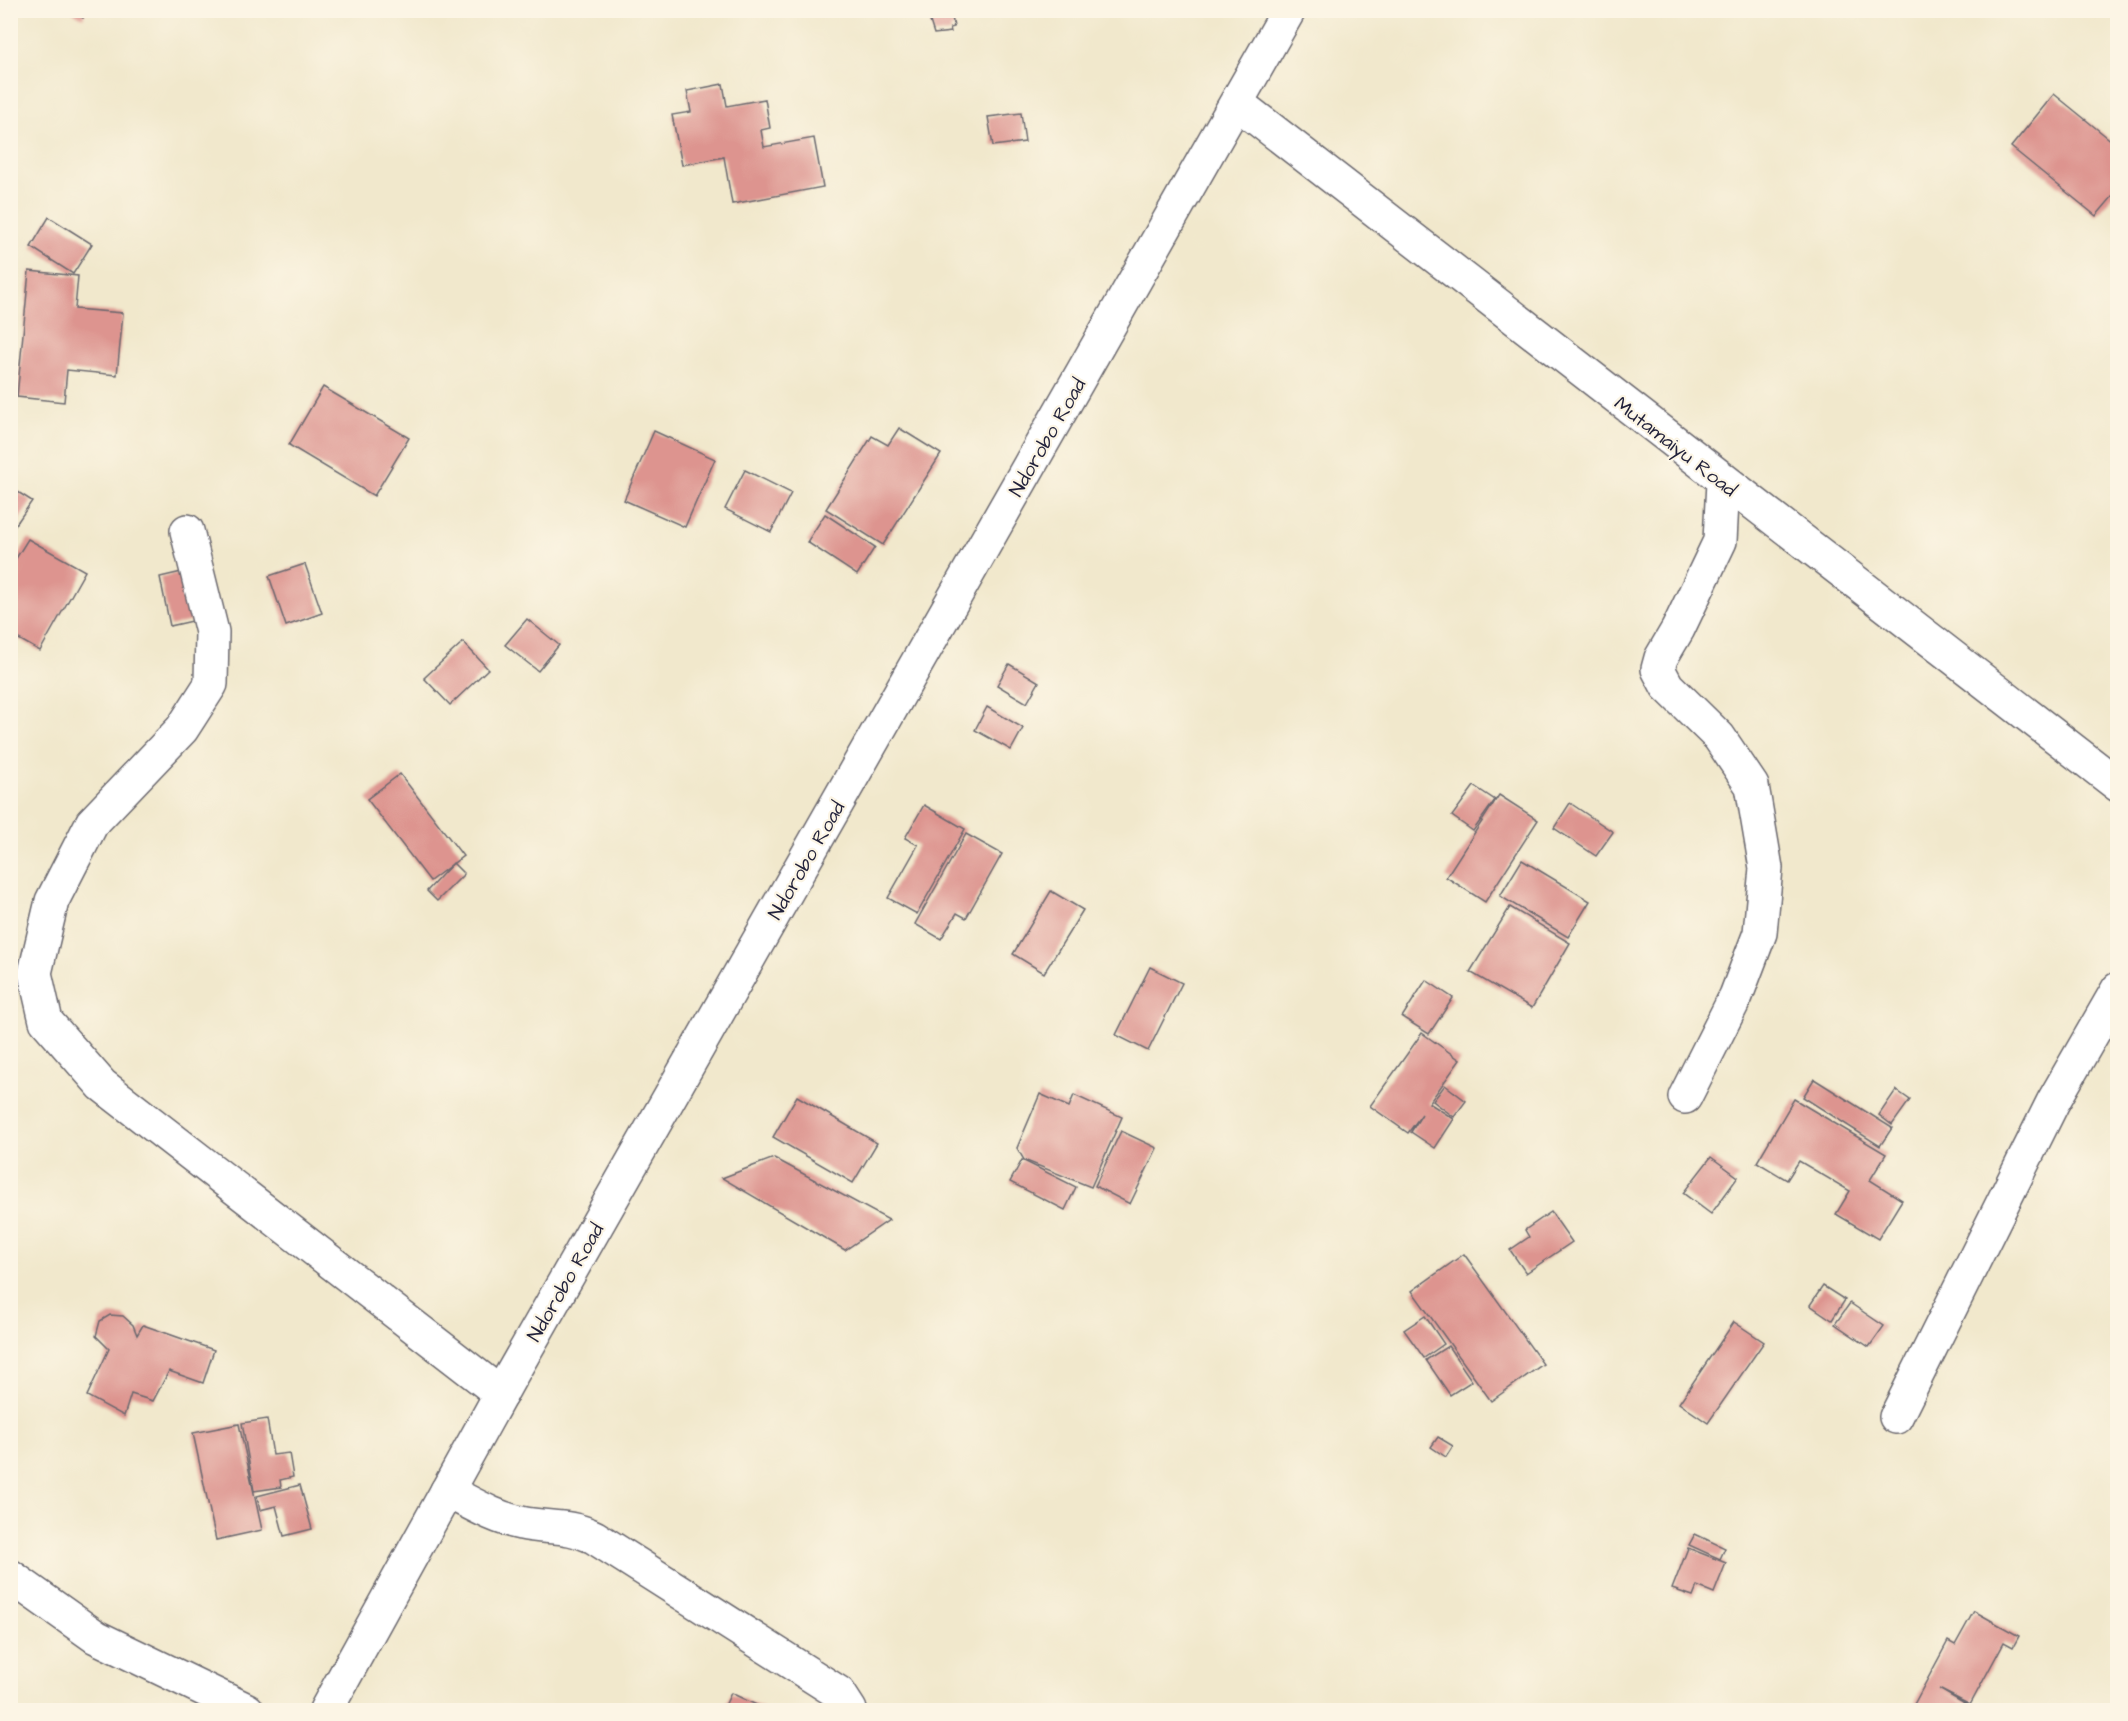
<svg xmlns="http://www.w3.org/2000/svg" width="2128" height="1721" font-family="'Architects Daughter',sans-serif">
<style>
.building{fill:#dd948f}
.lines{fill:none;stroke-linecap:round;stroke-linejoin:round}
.minor-casing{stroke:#6a676e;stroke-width:36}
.minor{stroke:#fff;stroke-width:33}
.labels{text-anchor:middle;stroke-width:4.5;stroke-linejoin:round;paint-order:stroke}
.street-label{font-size:20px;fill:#22223b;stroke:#fcf5e5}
</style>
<rect width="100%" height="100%" fill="#fcf5e5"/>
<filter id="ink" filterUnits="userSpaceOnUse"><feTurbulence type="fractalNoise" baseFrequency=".0167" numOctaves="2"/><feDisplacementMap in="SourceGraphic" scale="12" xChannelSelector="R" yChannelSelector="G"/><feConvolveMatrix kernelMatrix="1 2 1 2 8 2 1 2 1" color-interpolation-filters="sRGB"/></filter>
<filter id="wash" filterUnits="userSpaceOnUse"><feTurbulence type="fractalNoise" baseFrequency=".008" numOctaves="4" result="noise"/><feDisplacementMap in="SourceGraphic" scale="24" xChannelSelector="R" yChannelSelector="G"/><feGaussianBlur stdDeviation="1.35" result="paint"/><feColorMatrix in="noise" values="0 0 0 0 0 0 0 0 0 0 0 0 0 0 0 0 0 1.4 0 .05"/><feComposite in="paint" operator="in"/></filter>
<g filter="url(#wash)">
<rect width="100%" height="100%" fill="#f1e8cc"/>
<g id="blocks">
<g class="building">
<polygon points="69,10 86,10 83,18"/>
<polygon points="947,10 952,17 954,27 950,28 951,32 934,34 927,12"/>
<polygon points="723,84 727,106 765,99 770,128 761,130 764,147 814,138 823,187 732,204 724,157 682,165 672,115 691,112 687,91"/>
<polygon points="2054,94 2118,146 2118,190 2096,216 2011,147"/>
<polygon points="1021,113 1025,142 993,146 988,117"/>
<polygon points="49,217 92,244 73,274 31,247"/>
<polygon points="29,271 78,276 75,309 123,313 117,375 67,370 64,402 17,397"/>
<polygon points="323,387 409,438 374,496 289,445"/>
<polygon points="899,428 941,454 883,545 826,509 872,436 888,445"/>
<polygon points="654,431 715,459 685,527 624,500"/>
<polygon points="745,470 791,493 771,532 725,509"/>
<polygon points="10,487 32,501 10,533"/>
<polygon points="825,514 875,547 857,575 807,542"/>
<polygon points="28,539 85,571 40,651 10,634 10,558 15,560"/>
<polygon points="305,564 322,613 286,626 269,576"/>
<polygon points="186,571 197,620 170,626 160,577"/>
<polygon points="527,619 559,645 538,671 505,645"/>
<polygon points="463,642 488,669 450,705 424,678"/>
<polygon points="1009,664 1039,682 1027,703 997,685"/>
<polygon points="987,707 1023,728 1011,750 975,730"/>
<polygon points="400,774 463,856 430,881 367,799"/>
<polygon points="1474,786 1495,800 1473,831 1452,816"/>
<polygon points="1499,795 1538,820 1485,902 1446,877"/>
<polygon points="1570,803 1613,832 1596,856 1554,828"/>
<polygon points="924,805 965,829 917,914 888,898 918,845 905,838"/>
<polygon points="966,834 1002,854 966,918 957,913 941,939 915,924"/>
<polygon points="1522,860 1590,901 1568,937 1500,896"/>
<polygon points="453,863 464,874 437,901 427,891"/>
<polygon points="1051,891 1083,910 1044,973 1013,954"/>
<polygon points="1510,907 1570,943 1532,1008 1470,972"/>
<polygon points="1150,967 1182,983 1148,1051 1116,1035"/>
<polygon points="1426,980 1453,998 1429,1034 1402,1017"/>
<polygon points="1422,1033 1460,1060 1429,1103 1454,1119 1435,1148 1411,1132 1422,1114 1408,1133 1370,1106"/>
<polygon points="1814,1079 1892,1128 1880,1146 1803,1097"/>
<polygon points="1445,1085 1466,1101 1454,1117 1433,1101"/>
<polygon points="1896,1090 1910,1100 1892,1125 1879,1115"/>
<polygon points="1040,1094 1069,1107 1074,1095 1122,1117 1091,1187 1024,1160 1017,1148"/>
<polygon points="797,1096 877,1143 853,1183 773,1137"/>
<polygon points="1794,1099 1886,1154 1870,1180 1902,1200 1878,1239 1836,1214 1850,1191 1799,1161 1787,1180 1757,1162"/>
<polygon points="1121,1131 1157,1148 1130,1204 1095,1186"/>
<polygon points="1711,1157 1738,1177 1711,1214 1683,1193"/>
<polygon points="774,1158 889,1220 845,1250 722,1178"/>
<polygon points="1022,1160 1076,1187 1065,1210 1010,1182"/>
<polygon points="1551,1212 1572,1242 1526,1273 1510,1250 1529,1237 1525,1230"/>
<polygon points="1464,1254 1543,1364 1491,1401 1412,1291"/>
<polygon points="1823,1286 1845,1300 1832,1320 1810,1305"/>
<polygon points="1850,1303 1884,1326 1869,1347 1835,1324"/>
<polygon points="110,1315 123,1316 133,1325 137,1335 143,1325 214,1350 203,1383 169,1371 153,1401 131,1394 124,1416 87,1396 109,1349 96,1336 100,1321"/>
<polygon points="1425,1316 1444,1344 1424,1358 1404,1330"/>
<polygon points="1734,1322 1764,1342 1708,1423 1679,1403"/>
<polygon points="1448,1346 1472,1381 1450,1395 1426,1360"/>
<polygon points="267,1419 273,1455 289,1453 293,1477 280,1480 281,1487 254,1491 242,1423"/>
<polygon points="239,1424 262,1530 216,1540 193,1433"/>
<polygon points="1438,1437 1453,1446 1446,1457 1431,1447"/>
<polygon points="300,1485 312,1529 284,1536 276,1506 260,1510 257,1496"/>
<polygon points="1695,1534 1725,1548 1720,1559 1689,1545"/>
<polygon points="1688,1548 1726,1563 1714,1593 1697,1586 1693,1596 1672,1589"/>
<polygon points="1974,1611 2019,1636 2013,1647 2004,1642 1970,1705 1939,1689 1975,1710 1911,1710 1948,1641 1955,1645"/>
<polygon points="731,1693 767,1710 723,1710"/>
</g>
</g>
</g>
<g filter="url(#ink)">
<use href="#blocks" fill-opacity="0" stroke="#6a676e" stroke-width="1.5"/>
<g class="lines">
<g class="minor-casing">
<g id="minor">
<polyline points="1237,103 2118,785"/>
<polyline points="187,531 212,632 211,684 182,729 92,823 52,901 35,973 46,1021 102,1085 501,1394"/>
<polyline points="1685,1097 1736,996 1760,933 1766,868 1752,786 1719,737 1667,686 1658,669 1661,658 1678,629 1720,541 1723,482"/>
<polyline points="1896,1417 2053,1102 2118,989"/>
<path d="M447 1491C471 1503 495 1518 521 1523 548 1529 567 1524 594 1537L839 1693 850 1710"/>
<polyline points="10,1576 96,1637 247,1710"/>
<polyline points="326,1710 509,1379 1289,10"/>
</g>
</g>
<use href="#minor" class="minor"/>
</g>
</g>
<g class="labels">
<g class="street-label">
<text transform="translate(1047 437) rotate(-60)" y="7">Ndorobo Road</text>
<text transform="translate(1676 446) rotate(38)" y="7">Mutamaiyu Road</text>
<text transform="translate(806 860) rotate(-60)" y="7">Ndorobo Road</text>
<text transform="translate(565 1282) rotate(-60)" y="7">Ndorobo Road</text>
</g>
</g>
<rect width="2128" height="1721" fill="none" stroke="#fcf5e5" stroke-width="36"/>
</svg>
